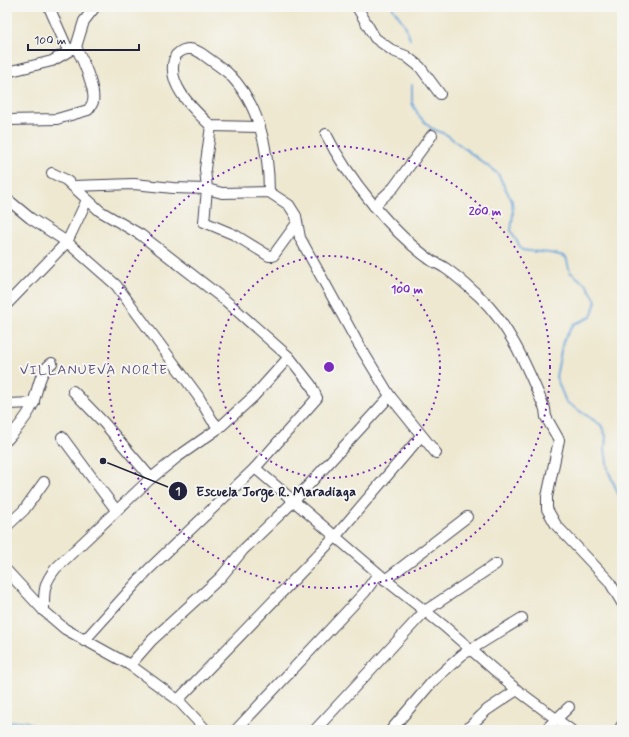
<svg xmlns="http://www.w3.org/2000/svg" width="629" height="737" font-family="Mynerve,sans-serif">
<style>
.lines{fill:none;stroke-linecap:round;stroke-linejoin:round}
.stream{stroke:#6ba6db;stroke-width:2}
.minor-casing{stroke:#414051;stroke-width:12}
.minor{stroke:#fff;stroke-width:10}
.ring{fill:none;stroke:#7b2cbf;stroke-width:2;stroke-dasharray:2 4}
.labels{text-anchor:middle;stroke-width:4;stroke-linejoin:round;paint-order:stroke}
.neighbourhood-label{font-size:14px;letter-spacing:1px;fill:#61527a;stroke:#f6f6f2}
.centre{fill:#7b2cbf;stroke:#f6f6f2;stroke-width:2}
.ring-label{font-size:12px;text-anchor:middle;font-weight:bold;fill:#7b2cbf;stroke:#f6f6f2;stroke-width:4;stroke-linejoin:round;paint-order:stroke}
.leader{fill:none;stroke:#22223b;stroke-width:1.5}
.callout-dot{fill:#22223b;stroke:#f6f6f2;stroke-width:1.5}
.mark-label{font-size:12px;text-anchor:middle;font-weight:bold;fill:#fff}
.callout-label{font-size:14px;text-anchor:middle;font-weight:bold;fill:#22223b;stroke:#f6f6f2;stroke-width:4;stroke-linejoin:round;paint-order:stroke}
</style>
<rect width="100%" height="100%" fill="#f6f6f2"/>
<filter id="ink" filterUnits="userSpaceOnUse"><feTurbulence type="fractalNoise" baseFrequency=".025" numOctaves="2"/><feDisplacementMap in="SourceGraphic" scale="8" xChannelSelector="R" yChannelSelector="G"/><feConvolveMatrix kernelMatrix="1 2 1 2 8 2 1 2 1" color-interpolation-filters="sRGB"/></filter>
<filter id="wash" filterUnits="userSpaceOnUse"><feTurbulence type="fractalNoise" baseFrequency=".012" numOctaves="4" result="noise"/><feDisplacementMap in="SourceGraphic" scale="16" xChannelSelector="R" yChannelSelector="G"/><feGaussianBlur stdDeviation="0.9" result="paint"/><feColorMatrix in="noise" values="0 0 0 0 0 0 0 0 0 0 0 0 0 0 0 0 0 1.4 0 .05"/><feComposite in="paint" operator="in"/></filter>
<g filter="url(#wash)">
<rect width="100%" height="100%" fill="#eee8d0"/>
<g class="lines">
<g class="stream">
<polyline points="392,7 405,25 410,39"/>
<path d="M412 85V103L419 116 431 128 447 135 498 174 512 201 513 214 511 231 522 250C537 253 552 251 566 257L570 272 587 285 596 301 591 317 574 324 563 341 556 377 566 402 601 425 606 436 605 449 608 470 622 503"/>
<path d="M7 723C20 720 29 719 38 730"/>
</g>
</g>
</g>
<g filter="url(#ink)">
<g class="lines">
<g class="minor-casing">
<g id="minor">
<polyline points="49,7 68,50"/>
<polyline points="357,7 375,38 393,51 406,56 420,67 440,94"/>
<polyline points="7,72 52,61 76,47 84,21 95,7"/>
<path d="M7 120 57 119 88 110C90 108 92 104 93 102 96 89 82 58 76 47"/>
<polyline points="211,126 205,169 207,189 204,222 235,235 269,256 273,256 297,223"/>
<path d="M260 127 211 126C193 109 163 82 176 55 186 45 196 49 205 56 213 62 221 67 228 73 259 103 269 150 269 192"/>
<path d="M326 134C347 177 392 233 432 261 436 263 441 265 445 268 457 276 469 287 480 297 511 327 528 370 545 409L546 417 559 440 547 497V509L556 525 609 581 622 603"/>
<polyline points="52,173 66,180 100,211 141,235 226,301 289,357 311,385 317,398 255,468 148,570 84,641"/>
<polyline points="73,186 134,184 173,188 207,189 222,193 269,192 289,205 296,216 300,238 356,340 390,396 436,453"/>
<polyline points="7,199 30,218 67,242 116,285 198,396 212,420 219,428"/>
<polyline points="374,206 394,187 432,135"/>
<polyline points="7,304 67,242 87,200"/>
<polyline points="73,391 104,423 151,478"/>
<polyline points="7,404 34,403"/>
<polyline points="62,437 116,510"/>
<path d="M7 440C15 431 24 421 30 410 38 396 37 372 52 363"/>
<polyline points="255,468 392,585 444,626 517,690 571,730"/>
<polyline points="7,526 24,510 44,482"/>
<polyline points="7,571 44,611 65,629 130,665 178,700 206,730"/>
<polyline points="385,580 467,517"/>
<path d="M44 611C44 591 43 584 56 568L149 480 176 458 219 428 254 396 289 357"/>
<polyline points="130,665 152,640 221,577 243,550 294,501 390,396"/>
<polyline points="178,700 335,537 421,436"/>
<polyline points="236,730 365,592 378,574"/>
<polyline points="315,730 425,611 496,564"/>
<polyline points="391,730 432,682 462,655 522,618"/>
<polyline points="466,730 487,710 517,690"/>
<polyline points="545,730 569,707"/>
<polyline points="619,730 622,725"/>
</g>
</g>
<use href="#minor" class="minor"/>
</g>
</g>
<g class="ring">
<circle cx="329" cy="367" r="111"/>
<circle cx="329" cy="367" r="221"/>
</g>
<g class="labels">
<g class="neighbourhood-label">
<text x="94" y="374">VILLANUEVA NORTE</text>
</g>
</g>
<circle cx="329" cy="367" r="6" class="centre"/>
<g class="ring-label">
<text x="485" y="215">200 m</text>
<text x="407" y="293">100 m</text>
</g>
<path class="leader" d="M103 461L178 491"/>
<g class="callout-dot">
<circle cx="103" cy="461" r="4"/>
<circle cx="178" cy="491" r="10"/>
</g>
<g class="mark-label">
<text x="178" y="495">1</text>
</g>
<g class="callout-label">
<text x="276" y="496">Escuela Jorge R. Maradiaga</text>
</g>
<rect width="629" height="737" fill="none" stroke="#f6f6f2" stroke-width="24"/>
<path d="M28 44v6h111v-6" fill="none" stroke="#22223b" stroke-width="2"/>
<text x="34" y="44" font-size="12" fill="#22223b" stroke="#f6f6f2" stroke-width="3" paint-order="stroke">100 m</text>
</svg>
